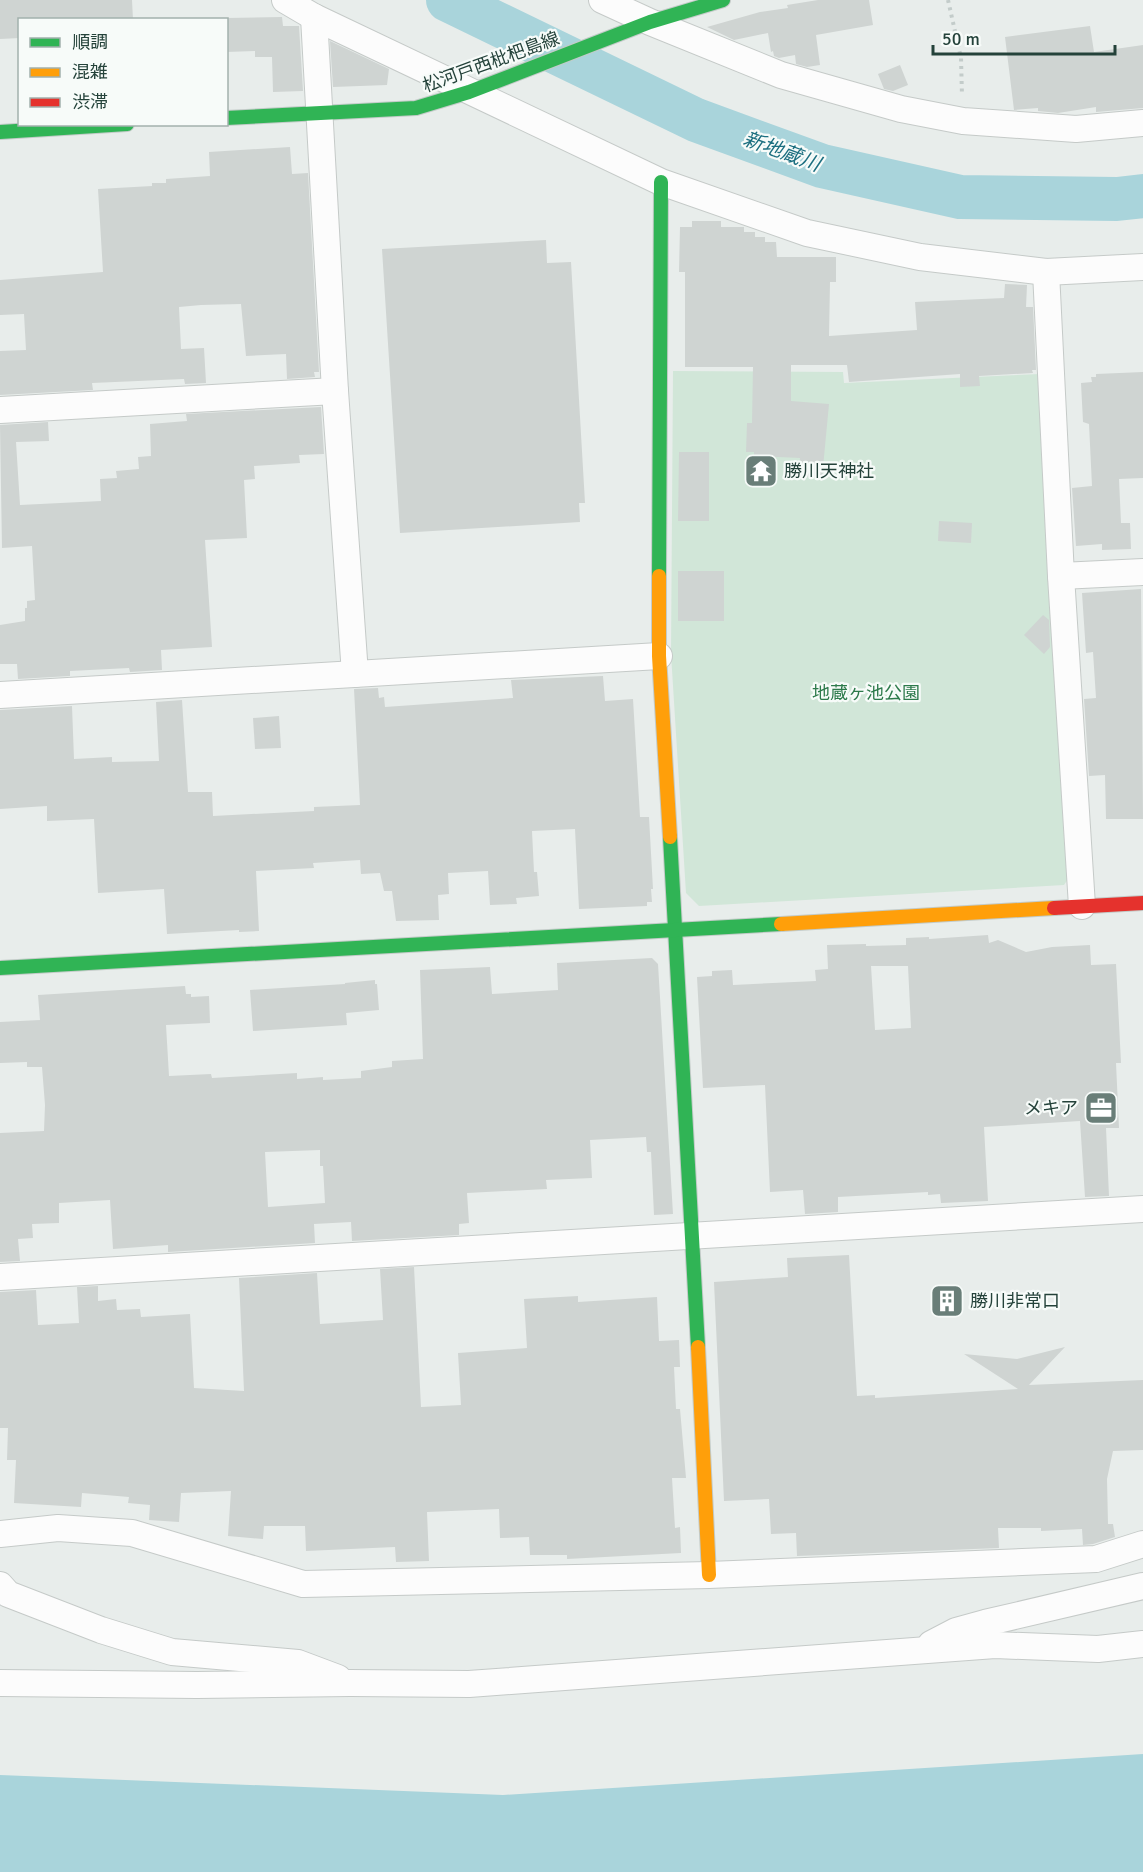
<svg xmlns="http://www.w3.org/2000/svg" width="1143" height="1872" font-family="Signika,'Noto Sans JP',sans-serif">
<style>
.green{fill:#d1e6d8}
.water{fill:#a9d4db}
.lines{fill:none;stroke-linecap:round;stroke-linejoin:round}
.river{stroke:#a9d4db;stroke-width:44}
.building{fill:#cfd4d2;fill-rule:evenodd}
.street-casing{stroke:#c5cac8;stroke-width:28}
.fast-casing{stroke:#c3cbc8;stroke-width:16}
.slow-casing{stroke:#c3cbc8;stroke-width:16}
.jam-casing{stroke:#c3cbc8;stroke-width:16}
.path{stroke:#c3ccca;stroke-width:4;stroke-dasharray:3 4.5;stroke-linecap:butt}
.street{stroke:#fcfcfc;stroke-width:26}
.fast{stroke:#30b455;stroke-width:14}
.slow{stroke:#ff9f0a;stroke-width:14}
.jam{stroke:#e5322d;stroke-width:14}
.labels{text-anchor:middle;stroke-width:4.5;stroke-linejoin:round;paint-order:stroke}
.street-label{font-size:18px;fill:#24423a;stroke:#f7fbf9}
.poi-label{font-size:18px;fill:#24423a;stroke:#f7fbf9;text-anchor:start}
.park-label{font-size:18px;fill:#2d7a4b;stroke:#f7fbf9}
.water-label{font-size:20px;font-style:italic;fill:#1c6f80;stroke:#f7fbf9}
</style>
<rect width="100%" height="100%" fill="#e8edeb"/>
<polygon class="green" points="673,371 843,372 844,383 1040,374 1070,876 1064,885 699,906 686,893 671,654"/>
<polygon class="water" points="1143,1754 1143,1872 0,1872 0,1775 503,1795"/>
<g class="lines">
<polyline class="river" points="448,0 696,120 822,166 960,197 1117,199 1143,196"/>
</g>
<g class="building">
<polygon points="0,0 132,0 133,20 20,20 20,38 0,39"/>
<polygon points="818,0 869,0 873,25 816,35 820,65 807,67 796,64 795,55 779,58 774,56 773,51 771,52 768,33 734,40 707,27 760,12 788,8 787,5"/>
<polygon points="282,17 283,26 299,26 303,91 273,92 272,57 255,57 255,51 226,52 226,18"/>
<polygon points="1090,26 1094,52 1143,45 1143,108 1096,112 1096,107 1058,113 1038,111 1038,108 1014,110 1005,37"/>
<polygon points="330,41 389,69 387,85 333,87"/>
<polygon points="900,65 908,85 893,91 884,89 878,74"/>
<polygon points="290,147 292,174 308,173 319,372 314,372 315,377 287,379 286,354 246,356 241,304 201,305 179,307 181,349 204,348 206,383 185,384 184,379 92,383 93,390 0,395 0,351 26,350 24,314 0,315 0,280 103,272 98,189 152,186 152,183 166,183 166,179 210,176 209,152"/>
<polygon points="692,221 721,221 721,227 744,227 744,232 755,232 755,237 765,237 765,242 776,242 777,257 836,257 836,282 830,282 829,336 917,330 915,302 1004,298 1005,284 1027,285 1026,307 1033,307 1036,370 1032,370 1033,373 979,376 980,386 960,387 960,374 849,382 847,365 791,365 791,401 829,404 822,478 798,476 800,458 754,456 754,452 746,452 747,423 752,423 753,367 685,367 685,272 679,272 680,227 692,227"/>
<polygon points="546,240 547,263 571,262 585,503 579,503 580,522 400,533 382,249"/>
<polygon points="1143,372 1143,478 1119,479 1121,523 1130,523 1131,549 1102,550 1102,544 1076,546 1072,488 1092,486 1089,424 1083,422 1081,383 1092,382 1091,377 1096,377 1096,374"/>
<polygon points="321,407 324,454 299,455 300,463 254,466 255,479 244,480 247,538 205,540 212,647 161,650 162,670 130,672 129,668 70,671 70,676 18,679 17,664 0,664 0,625 25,621 25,608 27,608 27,601 35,600 32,546 2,548 0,425 48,422 49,441 16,442 20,505 101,501 100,479 117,478 116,471 139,469 138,457 151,456 150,424 187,421 186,414"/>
<polygon points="679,452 709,452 709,521 678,521"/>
<polygon points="939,521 972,523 971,543 938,541"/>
<rect x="678" y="571" width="46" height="50"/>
<polygon points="1141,589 1143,819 1106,819 1105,775 1089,776 1084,699 1096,698 1093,652 1086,653 1082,593"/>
<polygon points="1043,615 1049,620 1050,647 1044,654 1024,635"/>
<polygon points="603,676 605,701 633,699 640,817 649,817 653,889 651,889 652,902 647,902 647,906 579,909 575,829 532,831 534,872 537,872 539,896 516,898 517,904 490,905 488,871 448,873 449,894 438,895 439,920 396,921 392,891 384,891 380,873 361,874 360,860 313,863 314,868 256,871 259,931 239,932 239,930 167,934 164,889 98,893 94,819 47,821 47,806 0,809 0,710 72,706 74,759 112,757 112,762 159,761 156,702 182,700 188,792 212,792 213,816 314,811 314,807 360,805 354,689 378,688 379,698 384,697 385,707 513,698 511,680"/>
<polygon points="279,716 281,748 255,749 253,718"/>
<path d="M988 935 989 943 998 940 1026 952 1052 947 1090 945 1091 965 1116 964 1121 1063H1116L1119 1128H1106L1109 1196 1085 1197 1080 1121 984 1127 988 1201 941 1203 940 1194 928 1195V1192L838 1197V1212L805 1214 803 1190 770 1192 765 1085 703 1088 697 977 712 976V971L732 970 733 985 816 981 815 970 828 969 827 945 866 944V946L906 945V938L929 937V939ZM871 966H908L911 1028 875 1030Z"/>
<path d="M652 958 658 964 673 1214 654 1215 651 1152H647L646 1137 590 1140 592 1178 546 1180 547 1189 467 1193 469 1223 459 1224V1235L352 1241 351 1222 314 1224 315 1243 168 1252V1245L113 1249 110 1200 59 1203V1223L32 1224 33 1238 18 1239 20 1261 0 1262V1133L44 1131 45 1105 42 1067H27V1062L0 1063V1022L40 1020 38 995 185 986 186 994H191V997L209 996 210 1023 166 1025 169 1076 211 1074 212 1078 297 1073V1079L323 1077V1080L361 1078V1071L392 1067V1061L423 1059 420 970 490 967 492 994 558 990 557 963ZM320 1150V1166H323L325 1203 268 1207 265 1152Z"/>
<polygon points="375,980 375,984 377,984 379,1010 346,1013 347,1025 253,1031 250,990 345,984 345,983"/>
<polygon points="849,1255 857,1396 875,1395 875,1398 1018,1389 964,1354 1017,1359 1065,1347 1029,1385 1143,1380 1143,1450 1113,1451 1107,1479 1108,1524 1113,1524 1115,1537 1093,1544 1083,1545 1082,1529 1041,1531 1041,1528 998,1528 999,1548 797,1556 796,1533 771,1534 769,1499 724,1501 714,1282 788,1277 787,1258"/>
<polygon points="414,1267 421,1407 461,1405 458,1353 527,1348 524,1299 578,1296 578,1302 657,1297 659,1341 679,1340 680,1367 674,1367 676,1409 680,1409 686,1478 672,1478 675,1528 680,1527 681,1553 567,1559 567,1555 530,1555 529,1537 500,1538 499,1509 427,1512 429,1561 396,1562 395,1547 306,1551 305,1526 264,1526 263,1539 228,1536 231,1491 181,1493 179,1522 149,1520 150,1505 128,1503 129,1497 82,1493 81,1507 14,1503 16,1460 7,1460 8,1428 0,1428 0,1292 36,1290 38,1325 79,1323 77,1287 98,1286 98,1301 116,1299 117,1310 140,1309 141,1317 190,1314 194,1388 244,1391 239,1278 317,1273 320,1324 383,1320 380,1269"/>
</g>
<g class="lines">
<g class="street-casing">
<g id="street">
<polyline points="285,0 314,17 661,182 807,233 920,257 1046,272 1143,267"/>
<polyline points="602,0 650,22 781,75 901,109 963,121 1076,129 1143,123"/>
<polyline points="314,17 335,391 355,674"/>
<polyline points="1046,272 1061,576 1082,906"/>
<polyline points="0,410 335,391"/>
<polyline points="1061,576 1143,572"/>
<polyline points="0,695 659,656"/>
<polyline points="0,1277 1143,1209"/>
<polyline points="0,1534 58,1528 132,1533 303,1584 709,1575 1096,1559 1143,1544"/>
<polyline points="0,1585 8,1594 101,1630 172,1652 298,1663 338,1678"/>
<polyline points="931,1644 956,1631 985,1623 1143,1586"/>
<polyline points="0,1683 197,1685 350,1683 469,1684 995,1645 1098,1649 1143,1644"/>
</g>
</g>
<g class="fast-casing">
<g id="fast">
<polyline points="226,118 416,108 469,92 650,22 723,0"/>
<polyline points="0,132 127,124"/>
<polyline points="659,576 661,182"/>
<polyline points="670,837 698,1347"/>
<polyline points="0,968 781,924"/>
</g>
</g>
<g class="slow-casing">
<g id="slow">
<polyline points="659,576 659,656 670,837"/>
<polyline points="781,924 1054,908"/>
<polyline points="698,1347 709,1575"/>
</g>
</g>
<g class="jam-casing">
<polyline id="jam" points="1054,908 1143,903"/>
</g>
<polyline class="path" points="948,0 961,58 962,96"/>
<use href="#street" class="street"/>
<use href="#fast" class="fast"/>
<use href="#slow" class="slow"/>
<use href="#jam" class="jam"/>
</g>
<defs>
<g id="temple-square" transform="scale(1.725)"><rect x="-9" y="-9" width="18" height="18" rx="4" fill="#697e78" stroke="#f7fbf9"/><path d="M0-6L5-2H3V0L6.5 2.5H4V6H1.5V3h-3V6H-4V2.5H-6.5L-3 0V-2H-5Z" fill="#fff"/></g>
<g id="office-square" transform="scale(1.725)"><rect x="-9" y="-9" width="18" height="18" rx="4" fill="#697e78" stroke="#f7fbf9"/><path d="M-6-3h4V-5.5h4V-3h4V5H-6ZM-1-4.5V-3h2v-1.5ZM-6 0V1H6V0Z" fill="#fff"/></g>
<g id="building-square" transform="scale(1.725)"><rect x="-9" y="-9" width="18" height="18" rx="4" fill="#697e78" stroke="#f7fbf9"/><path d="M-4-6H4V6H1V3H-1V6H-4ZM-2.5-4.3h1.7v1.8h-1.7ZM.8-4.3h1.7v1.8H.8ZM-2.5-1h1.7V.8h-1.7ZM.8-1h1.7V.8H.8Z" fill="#fff"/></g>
</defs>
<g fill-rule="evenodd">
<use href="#temple-square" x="761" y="471"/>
<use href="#office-square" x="1101" y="1108"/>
<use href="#building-square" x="947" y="1301"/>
</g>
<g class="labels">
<g class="street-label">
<text transform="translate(491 62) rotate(-20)" y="6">松河戸西枇杷島線</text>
</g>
<g class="poi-label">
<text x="784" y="477">勝川天神社</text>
<text x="1078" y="1114" text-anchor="end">メキア</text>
<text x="970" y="1307">勝川非常口</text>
</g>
<g class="park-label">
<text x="866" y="699">地蔵ヶ池公園</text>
</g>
<g class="water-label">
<text transform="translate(782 151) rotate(20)" y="7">新地蔵川</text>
</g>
</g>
<rect x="18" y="18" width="210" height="108" fill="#f7fbf9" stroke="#a3b1ad" stroke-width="1.5"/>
<rect x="30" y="38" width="30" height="9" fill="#30b455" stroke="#a3b1ad" stroke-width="1.5"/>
<text x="72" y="48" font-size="18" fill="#24423a">順調</text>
<rect x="30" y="68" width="30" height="9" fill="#ff9f0a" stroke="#a3b1ad" stroke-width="1.5"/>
<text x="72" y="78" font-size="18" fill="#24423a">混雑</text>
<rect x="30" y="98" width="30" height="9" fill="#e5322d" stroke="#a3b1ad" stroke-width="1.5"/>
<text x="72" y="108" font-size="18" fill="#24423a">渋滞</text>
<path d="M933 45v9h182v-9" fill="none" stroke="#24423a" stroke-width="3"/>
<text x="942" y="45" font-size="18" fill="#24423a" stroke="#f7fbf9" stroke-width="4.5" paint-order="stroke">50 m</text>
</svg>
